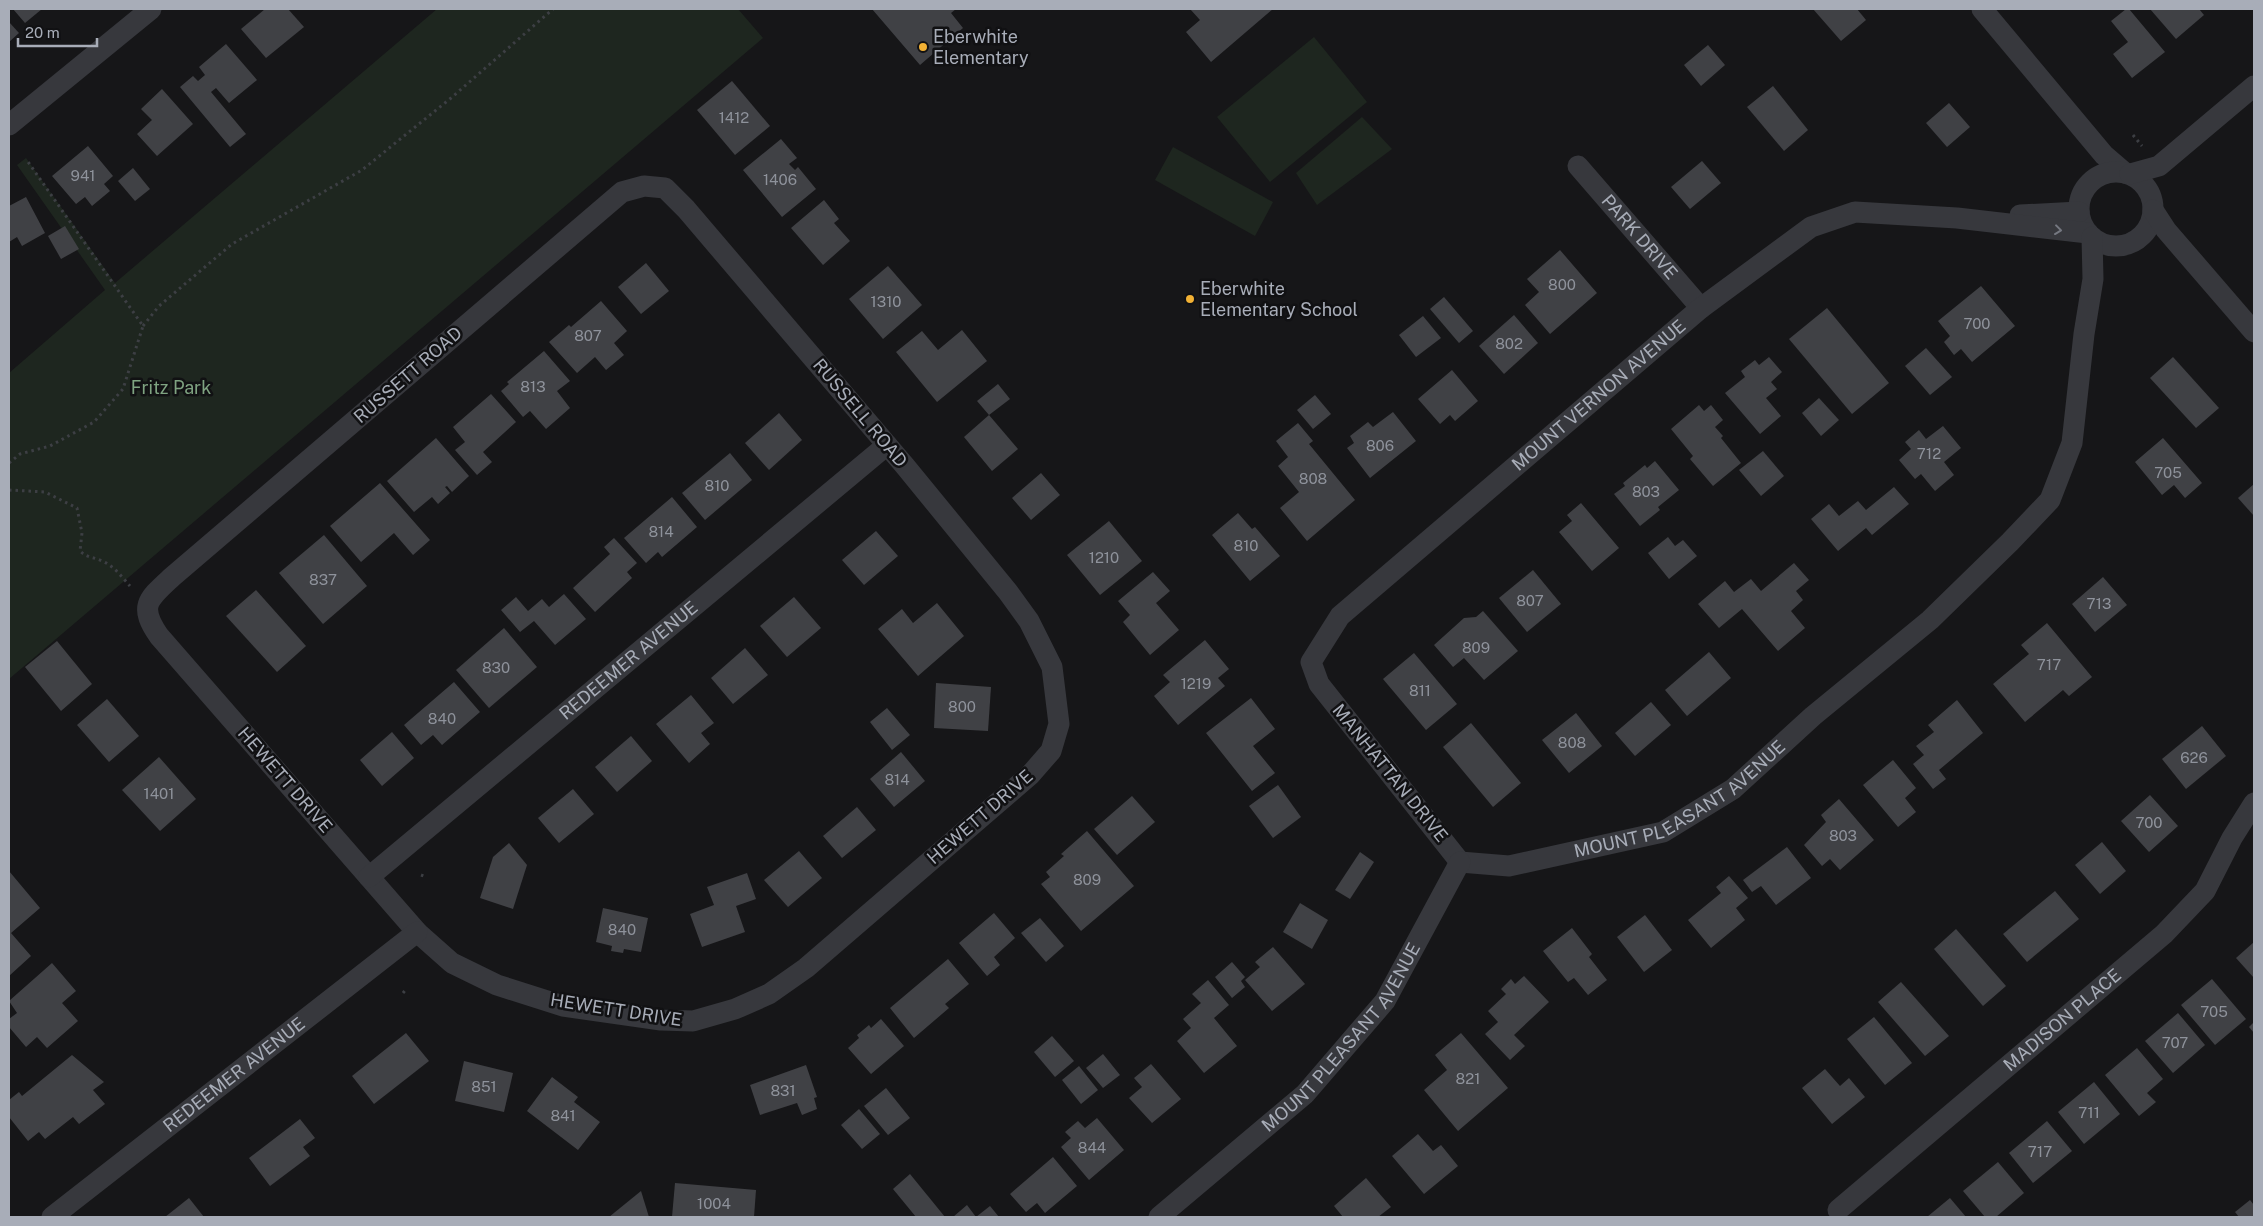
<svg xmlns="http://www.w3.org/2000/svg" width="2263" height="1226" font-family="'Public Sans',sans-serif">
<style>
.green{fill:#1e261f}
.building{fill:#404145}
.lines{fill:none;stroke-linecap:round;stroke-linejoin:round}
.path{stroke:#3d3f44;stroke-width:3;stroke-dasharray:2.5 4;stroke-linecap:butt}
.minor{stroke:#37383d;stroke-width:21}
.oneway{stroke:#757881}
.poi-dot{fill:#f2b134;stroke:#111113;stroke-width:2}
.labels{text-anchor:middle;stroke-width:5;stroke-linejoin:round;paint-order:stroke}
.number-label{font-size:15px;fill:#8e929b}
.poi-label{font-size:18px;fill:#a8adb8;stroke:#111113;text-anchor:start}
.street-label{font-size:18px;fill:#a8adb8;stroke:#111113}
.park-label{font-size:18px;fill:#7fa381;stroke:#111113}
</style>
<rect width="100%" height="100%" fill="#161618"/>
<g class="green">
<polygon points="437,9 738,9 763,38 9,679 9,373 105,290 17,165 26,158 115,283"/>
<polygon points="1314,37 1367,102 1270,182 1217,117"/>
<polygon points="1362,117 1392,149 1317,205 1296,173"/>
<polygon points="1173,147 1273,202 1255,236 1155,180"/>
</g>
<g class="building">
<polygon points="13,9 42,9 25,23"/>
<polygon points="265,9 288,9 304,27 266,58 241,29"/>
<polygon points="872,9 956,9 951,13 963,28 920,65"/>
<polygon points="1190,9 1273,9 1211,62 1186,32 1200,20"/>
<polygon points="1813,9 1857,9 1866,20 1841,41"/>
<polygon points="2126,9 2129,9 2165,52 2132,78 2113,54 2128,42 2111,21"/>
<polygon points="2150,9 2199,9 2204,15 2176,39"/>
<polygon points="9,22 19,33 9,42"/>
<polygon points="226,44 257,80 229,103 216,88 211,92 246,134 230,147 180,87 193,76 198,81 205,75 199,67"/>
<polygon points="1708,45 1725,65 1701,86 1684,65"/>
<polygon points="732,81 770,126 735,155 697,110"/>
<polygon points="1773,86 1808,130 1784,151 1747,107"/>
<polygon points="162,89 193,124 157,156 137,134 152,120 141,109"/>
<polygon points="1949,103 1970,127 1947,147 1926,123"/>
<polygon points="781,139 797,158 789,164 795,170 798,167 816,189 782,217 743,170"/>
<polygon points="88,146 113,176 104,184 110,191 92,206 85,197 76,204 52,176"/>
<polygon points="1702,161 1721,183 1690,209 1671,187"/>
<polygon points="133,168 150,189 135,201 118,181"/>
<polygon points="26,197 45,233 22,246 17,237 9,242 9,206"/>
<polygon points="824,200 839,219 834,223 850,241 823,265 791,228"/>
<polygon points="65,226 79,249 61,259 48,236"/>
<polygon points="1560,250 1597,293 1550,334 1525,305 1539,292 1527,279"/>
<polygon points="646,263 669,291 641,314 618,287"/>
<polygon points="888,266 922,305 883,339 849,299"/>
<polygon points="1981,286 2015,326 1972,362 1961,349 1954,355 1944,342 1950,336 1938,321"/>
<polygon points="1444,297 1473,331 1459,343 1430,309"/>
<polygon points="601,301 627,331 614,343 624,355 606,370 595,357 577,373 549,342 569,325 571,327"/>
<polygon points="1827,308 1889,383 1852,414 1789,339"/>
<polygon points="1514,315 1538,343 1504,374 1479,346"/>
<polygon points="1423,316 1441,338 1416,357 1399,335"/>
<polygon points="962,330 987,361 937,402 896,352 922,331 938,350"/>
<polygon points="1926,348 1952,377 1930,395 1905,366"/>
<polygon points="544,351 570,381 557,391 570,408 546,429 530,411 523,417 501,391 509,384 507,382"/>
<polygon points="1769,357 1782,372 1771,382 1777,389 1766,398 1781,416 1760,434 1725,393 1745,377 1741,371 1755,360 1759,365"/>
<polygon points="2173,357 2219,408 2196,428 2150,378"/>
<polygon points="1452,370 1478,401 1455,421 1450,415 1440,424 1418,399"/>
<polygon points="998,384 1010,399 989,415 977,401"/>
<polygon points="491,394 516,422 483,452 492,462 477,475 455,450 465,442 453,427"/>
<polygon points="1315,395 1331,414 1313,429 1297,410"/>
<polygon points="1819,398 1839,420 1821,436 1802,413"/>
<polygon points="1699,405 1704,411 1711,405 1723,420 1715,427 1723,436 1721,438 1741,463 1713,486 1690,459 1693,456 1671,429"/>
<polygon points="1393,412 1416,441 1370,478 1347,448 1354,443 1350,436 1368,422 1373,427"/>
<polygon points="779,413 802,440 769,470 745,443"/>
<polygon points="989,415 1018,449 992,471 964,437"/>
<polygon points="1298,423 1313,441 1309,444 1355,500 1307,541 1280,508 1299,492 1278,466 1288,457 1276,441"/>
<polygon points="1943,426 1961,448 1944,462 1954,475 1935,491 1921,474 1915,479 1899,460 1911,449 1905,442 1919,430 1926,439"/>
<polygon points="436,438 469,476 452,492 447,486 445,487 450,493 438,504 432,497 414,512 387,481"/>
<polygon points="2163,438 2202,483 2185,498 2174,485 2162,495 2135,462"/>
<polygon points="1763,451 1784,476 1761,496 1739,470"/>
<polygon points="730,453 752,480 705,520 682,493"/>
<polygon points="1655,461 1679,490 1658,507 1660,510 1640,526 1614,494 1625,486 1623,483 1645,465 1647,468"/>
<polygon points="1041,473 1060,495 1031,520 1012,498"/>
<polygon points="380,483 430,540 413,555 394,533 361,562 330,526"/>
<polygon points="2254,484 2254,516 2238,498"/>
<polygon points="1894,487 1909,504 1872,535 1866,528 1838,551 1811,519 1829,504 1839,516 1858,501 1866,510"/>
<polygon points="672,497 697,527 662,557 658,552 646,563 624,538"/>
<polygon points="1581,503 1619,548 1592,571 1559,532 1572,521 1567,515"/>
<polygon points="1238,513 1252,529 1255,527 1280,556 1250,581 1212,535"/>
<polygon points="1109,521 1142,561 1100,595 1067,555"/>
<polygon points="876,531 898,556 864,585 842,560"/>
<polygon points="324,535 367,586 323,624 279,573"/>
<polygon points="1668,537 1675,546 1683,540 1697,556 1669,579 1648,553"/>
<polygon points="614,538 637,563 627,572 632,578 595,612 573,588 610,554 604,547"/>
<polygon points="1794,563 1809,580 1796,591 1803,600 1791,611 1805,628 1778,651 1742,609 1719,628 1698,604 1725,581 1734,592 1751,579 1761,591"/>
<polygon points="1533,570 1561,604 1527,632 1499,598"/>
<polygon points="1153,572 1170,591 1156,603 1179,630 1150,655 1123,622 1130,615 1118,601"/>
<polygon points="2103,577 2127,605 2095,632 2072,604"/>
<polygon points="256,590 306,646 277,672 226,616"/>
<polygon points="564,594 586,619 555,645 534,621 520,632 501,610 516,597 528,611 542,599 549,607"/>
<polygon points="794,597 821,628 787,657 760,626"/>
<polygon points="937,603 964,636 918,676 878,629 902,609 913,623"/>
<polygon points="1483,611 1518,651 1484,680 1464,658 1453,667 1434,645 1464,618 1476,617"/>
<polygon points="2047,623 2092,677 2069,696 2063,690 2025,722 1993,684 2029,654 2021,645"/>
<polygon points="504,628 537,667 489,708 456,670"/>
<polygon points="1205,640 1229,669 1218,678 1225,686 1178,725 1154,696 1170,682 1163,675"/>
<polygon points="57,641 92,684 61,711 25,667"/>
<polygon points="745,648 768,675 733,704 711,678"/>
<polygon points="1709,652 1731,678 1687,716 1665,690"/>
<polygon points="1414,653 1457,704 1426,730 1383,679"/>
<polygon points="454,682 480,712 442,745 433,735 421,745 404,725"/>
<polygon points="936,683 991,687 988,731 934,728"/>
<polygon points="691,695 714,723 701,733 710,744 689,763 656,724"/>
<polygon points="1251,698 1275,729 1253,746 1275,773 1252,791 1206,733"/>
<polygon points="107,699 139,736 109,762 77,725"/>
<polygon points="1957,700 1983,733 1939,770 1946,779 1933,789 1913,764 1924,755 1916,746 1934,732 1928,725"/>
<polygon points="1651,702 1671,725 1635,756 1615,733"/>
<polygon points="887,708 910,735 892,750 870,722"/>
<polygon points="1576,713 1602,746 1569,773 1542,740"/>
<polygon points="1471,723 1521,783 1493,807 1443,747"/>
<polygon points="2202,726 2226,756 2186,789 2162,759"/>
<polygon points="392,732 414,758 382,786 360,760"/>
<polygon points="631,736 652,761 617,792 595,767"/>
<polygon points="901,752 925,781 894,807 870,779"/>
<polygon points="159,757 196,799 160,831 122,790"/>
<polygon points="1893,760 1916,788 1905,798 1916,812 1898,827 1863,785"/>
<polygon points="1278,785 1301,817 1273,838 1249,806"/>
<polygon points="573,789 594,814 559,843 538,818"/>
<polygon points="2150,795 2178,826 2149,852 2121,821"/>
<polygon points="1132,796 1155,822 1117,855 1094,829"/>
<polygon points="1839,799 1874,840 1840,870 1830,859 1822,866 1804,845 1826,822 1821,815"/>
<polygon points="857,807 876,830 842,858 823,836"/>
<polygon points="1087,831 1134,886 1081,931 1041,884 1050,877 1046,872 1064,856 1061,854"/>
<polygon points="2102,842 2126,871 2100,894 2075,865"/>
<polygon points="509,843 527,865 513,909 480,898 493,857"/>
<polygon points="1787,847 1811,878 1776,905 1761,886 1752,892 1743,880"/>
<polygon points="799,851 822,878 788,907 764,880"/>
<polygon points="1360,852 1374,862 1350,899 1335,890"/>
<polygon points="9,871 40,908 11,933 31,956 9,976"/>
<polygon points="747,873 756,899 736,906 745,932 702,947 690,914 714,905 707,887"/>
<polygon points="1729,876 1748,898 1736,908 1745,920 1711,948 1688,920 1721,893 1716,887"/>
<polygon points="2055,891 2079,919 2027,962 2003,934"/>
<polygon points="1300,903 1328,920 1312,949 1283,932"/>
<polygon points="603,908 648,918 641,952 624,949 623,953 611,951 612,946 596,942"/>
<polygon points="994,913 1015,938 994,957 1000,965 987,976 959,943"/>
<polygon points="1645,915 1672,950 1644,972 1617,937"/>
<polygon points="1040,918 1064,946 1046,962 1021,933"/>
<polygon points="1572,928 1592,954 1589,957 1607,980 1588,995 1574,978 1568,982 1543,951"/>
<polygon points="1956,929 2006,986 1983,1006 1934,949"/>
<polygon points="2254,942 2254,978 2236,958"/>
<polygon points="1273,947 1305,984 1272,1011 1245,980 1260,967 1255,962"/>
<polygon points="948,959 969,984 945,1004 949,1008 914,1038 890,1008"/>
<polygon points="1232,962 1245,977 1241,981 1245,987 1232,998 1215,977"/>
<polygon points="52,963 76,991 62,1003 78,1021 47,1048 37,1037 26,1047 9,1027 9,1019 17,1013 9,1001"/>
<polygon points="1524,976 1549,1002 1514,1035 1525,1046 1510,1060 1485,1034 1498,1022 1488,1011 1506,994 1501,989 1511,979 1515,984"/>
<polygon points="2212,979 2246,1019 2215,1045 2181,1005"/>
<polygon points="1208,980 1229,1005 1214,1018 1237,1046 1204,1073 1177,1041 1191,1028 1183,1019 1201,1003 1192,994"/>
<polygon points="1901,982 1949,1036 1925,1056 1878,1002"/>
<polygon points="2178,1013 2205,1045 2173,1073 2145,1041"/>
<polygon points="1874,1017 1912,1063 1885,1085 1847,1039"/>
<polygon points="881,1019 904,1046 871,1074 848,1048 859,1038 857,1035 869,1025 871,1028"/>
<polygon points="2254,1022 2254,1033 2249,1027"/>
<polygon points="406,1033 429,1061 374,1104 352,1076"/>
<polygon points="1461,1033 1508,1088 1458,1131 1424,1090 1447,1070 1435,1055"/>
<polygon points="1052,1036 1074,1061 1055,1077 1034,1052"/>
<polygon points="2137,1048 2163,1079 2147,1093 2156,1102 2139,1116 2105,1075"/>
<polygon points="1103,1054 1120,1075 1103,1088 1086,1068"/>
<polygon points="72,1055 104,1082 93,1090 105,1104 79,1124 73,1117 45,1139 39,1132 28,1141 9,1117 9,1100 19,1092 22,1096"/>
<polygon points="464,1061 513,1073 504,1112 455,1101"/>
<polygon points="1151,1064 1181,1099 1152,1123 1129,1098 1142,1087 1134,1078"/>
<polygon points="806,1065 817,1097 814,1098 817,1109 802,1115 797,1103 760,1115 750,1085"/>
<polygon points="1079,1066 1098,1090 1081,1104 1062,1080"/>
<polygon points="1825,1069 1840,1086 1849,1078 1865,1097 1832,1124 1802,1088"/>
<polygon points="552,1077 578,1097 574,1102 600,1122 578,1150 527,1111"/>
<polygon points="2094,1082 2120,1114 2084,1144 2058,1112"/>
<polygon points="886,1088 910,1118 888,1135 864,1106"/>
<polygon points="859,1109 880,1134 862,1149 841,1125"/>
<polygon points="1097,1118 1124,1150 1089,1180 1061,1147 1071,1138 1065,1132 1078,1121 1085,1128"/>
<polygon points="300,1119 315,1138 303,1147 310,1156 270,1186 249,1158"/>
<polygon points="2047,1121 2072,1151 2033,1183 2009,1153"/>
<polygon points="1418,1134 1433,1151 1441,1145 1458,1166 1424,1194 1392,1156"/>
<polygon points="1053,1157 1077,1186 1045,1213 1037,1203 1026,1212 1010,1194"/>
<polygon points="1998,1162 2024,1193 1996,1217 1985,1217 1963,1191"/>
<polygon points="910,1174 945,1217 916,1217 893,1189"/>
<polygon points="1366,1178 1391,1207 1378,1217 1343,1217 1334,1206"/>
<polygon points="675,1183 756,1190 754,1217 672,1217"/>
<polygon points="641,1191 649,1217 609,1217"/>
<polygon points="189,1198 204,1217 165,1217"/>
<polygon points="1950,1198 1966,1217 1927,1217"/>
<polygon points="2250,1200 2254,1205 2254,1217 2239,1217 2235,1212"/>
<polygon points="967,1205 976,1217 990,1206 999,1217 953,1217"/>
</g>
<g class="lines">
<g class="path">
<polyline points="2133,135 2142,146"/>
<polyline points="143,326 159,306 232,244 362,170 451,98 553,9"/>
<polyline points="9,463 20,454 50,446 94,422 123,389 143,326 26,159"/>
<path d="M9 490 45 492 77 508 82 533 80 551C87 558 94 557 102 561 114 566 122 577 130 586"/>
<polyline points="421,875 426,877"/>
<polyline points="403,993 407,988"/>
</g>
<g class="minor">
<polyline points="1982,9 2104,155 2125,173"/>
<polyline points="9,125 151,9"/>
<path id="s1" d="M1578 166 1701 308"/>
<circle cx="2116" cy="209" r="37"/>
<polyline points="2130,174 2159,166 2254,86"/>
<path d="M644 186 665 188 686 209 905 466 1008 592 1029 621 1052 667 1059 724 1051 751 1030 775 806 968 769 994 735 1009 693 1021 661 1020 563 1006 497 985 452 963 417 932 159 636C138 606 148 599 172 577L622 192Z"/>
<polyline points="2153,210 2166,230 2254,332"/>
<polyline points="2020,215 2079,212"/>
<path id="s2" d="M1460 862 1319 684 1311 662 1340 616 1701 308 1811 227 1855 212 1957 218 2088 233"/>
<path id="s3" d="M1460 862 1509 866 1663 832 1733 789 1813 716 1930 620 2010 542 2050 500 2072 443 2084 334 2093 279 2092 237"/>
<path id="s4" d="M369 877 887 445"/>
<path id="s5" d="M1838 1210 2164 934 2205 891 2232 838 2254 803"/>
<path id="s6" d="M52 1217 417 932"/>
<path id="s7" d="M1159 1217 1305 1094 1385 1001 1460 862"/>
</g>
</g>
<defs><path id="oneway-chevron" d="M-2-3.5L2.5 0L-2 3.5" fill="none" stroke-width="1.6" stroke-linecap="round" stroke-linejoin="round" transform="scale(1.25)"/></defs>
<use class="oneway" href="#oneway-chevron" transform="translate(2058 230) rotate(7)"/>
<g class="poi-dot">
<circle cx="923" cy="47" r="5"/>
<circle cx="1190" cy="299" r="5"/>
</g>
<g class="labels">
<g class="number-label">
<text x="734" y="123">1412</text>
<text x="83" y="181">941</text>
<text x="780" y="185">1406</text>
<text x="1562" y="290">800</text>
<text x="886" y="307">1310</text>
<text x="1977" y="329">700</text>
<text x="588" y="341">807</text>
<text x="1509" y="349">802</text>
<text x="533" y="392">813</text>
<text x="1380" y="451">806</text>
<text x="1929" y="459">712</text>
<text x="2168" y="478">705</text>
<text x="1313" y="484">808</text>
<text x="717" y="491">810</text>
<text x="1646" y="497">803</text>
<text x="661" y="537">814</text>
<text x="1246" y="551">810</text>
<text x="1104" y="563">1210</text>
<text x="323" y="585">837</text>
<text x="1530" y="606">807</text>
<text x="2099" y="609">713</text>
<text x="1476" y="653">809</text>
<text x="2049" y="670">717</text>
<text x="496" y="673">830</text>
<text x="1196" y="689">1219</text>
<text x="1420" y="696">811</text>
<text x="962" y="712">800</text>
<text x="442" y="724">840</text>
<text x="1572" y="748">808</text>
<text x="2194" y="763">626</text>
<text x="897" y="785">814</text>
<text x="159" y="799">1401</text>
<text x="2149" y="828">700</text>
<text x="1843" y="841">803</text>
<text x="1087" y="885">809</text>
<text x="622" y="935">840</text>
<text x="2214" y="1017">705</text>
<text x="2175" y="1048">707</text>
<text x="1468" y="1084">821</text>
<text x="484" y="1092">851</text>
<text x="783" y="1096">831</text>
<text x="2089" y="1118">711</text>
<text x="563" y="1121">841</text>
<text x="1092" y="1153">844</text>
<text x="2040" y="1157">717</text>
<text x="714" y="1209">1004</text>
</g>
<g class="poi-label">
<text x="933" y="43">Eberwhite<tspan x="933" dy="21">Elementary</tspan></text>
<text x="1200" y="295">Eberwhite<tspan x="1200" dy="21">Elementary School</tspan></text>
</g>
<g class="street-label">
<text dy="6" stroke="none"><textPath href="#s1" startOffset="94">PARK DRIVE</textPath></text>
<text transform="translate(408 375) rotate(-41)" y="6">RUSSETT ROAD</text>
<text dy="6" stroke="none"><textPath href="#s2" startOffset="645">MOUNT VERNON AVENUE</textPath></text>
<text transform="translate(860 413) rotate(50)" y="6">RUSSELL ROAD</text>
<text dy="6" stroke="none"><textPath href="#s4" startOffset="338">REDEEMER AVENUE</textPath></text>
<text transform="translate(1390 773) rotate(51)" y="6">MANHATTAN DRIVE</text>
<text transform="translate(285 780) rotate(49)" y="6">HEWETT DRIVE</text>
<text dy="6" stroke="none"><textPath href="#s3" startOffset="236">MOUNT PLEASANT AVENUE</textPath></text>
<text transform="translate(980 817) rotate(-41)" y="6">HEWETT DRIVE</text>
<text transform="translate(616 1010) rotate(9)" y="6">HEWETT DRIVE</text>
<text dy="6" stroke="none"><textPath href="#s5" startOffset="294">MADISON PLACE</textPath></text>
<text dy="6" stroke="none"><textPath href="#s7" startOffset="258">MOUNT PLEASANT AVENUE</textPath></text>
<text dy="6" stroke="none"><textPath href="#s6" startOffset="231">REDEEMER AVENUE</textPath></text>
</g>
<g class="park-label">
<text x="171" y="394">Fritz Park</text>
</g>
</g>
<rect width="2263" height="1226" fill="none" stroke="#a8adb8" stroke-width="20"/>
<path d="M18 38v8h79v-8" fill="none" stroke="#a8adb8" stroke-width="2.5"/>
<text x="25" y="38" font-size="15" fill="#a8adb8" stroke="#111113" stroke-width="4" paint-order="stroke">20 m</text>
</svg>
